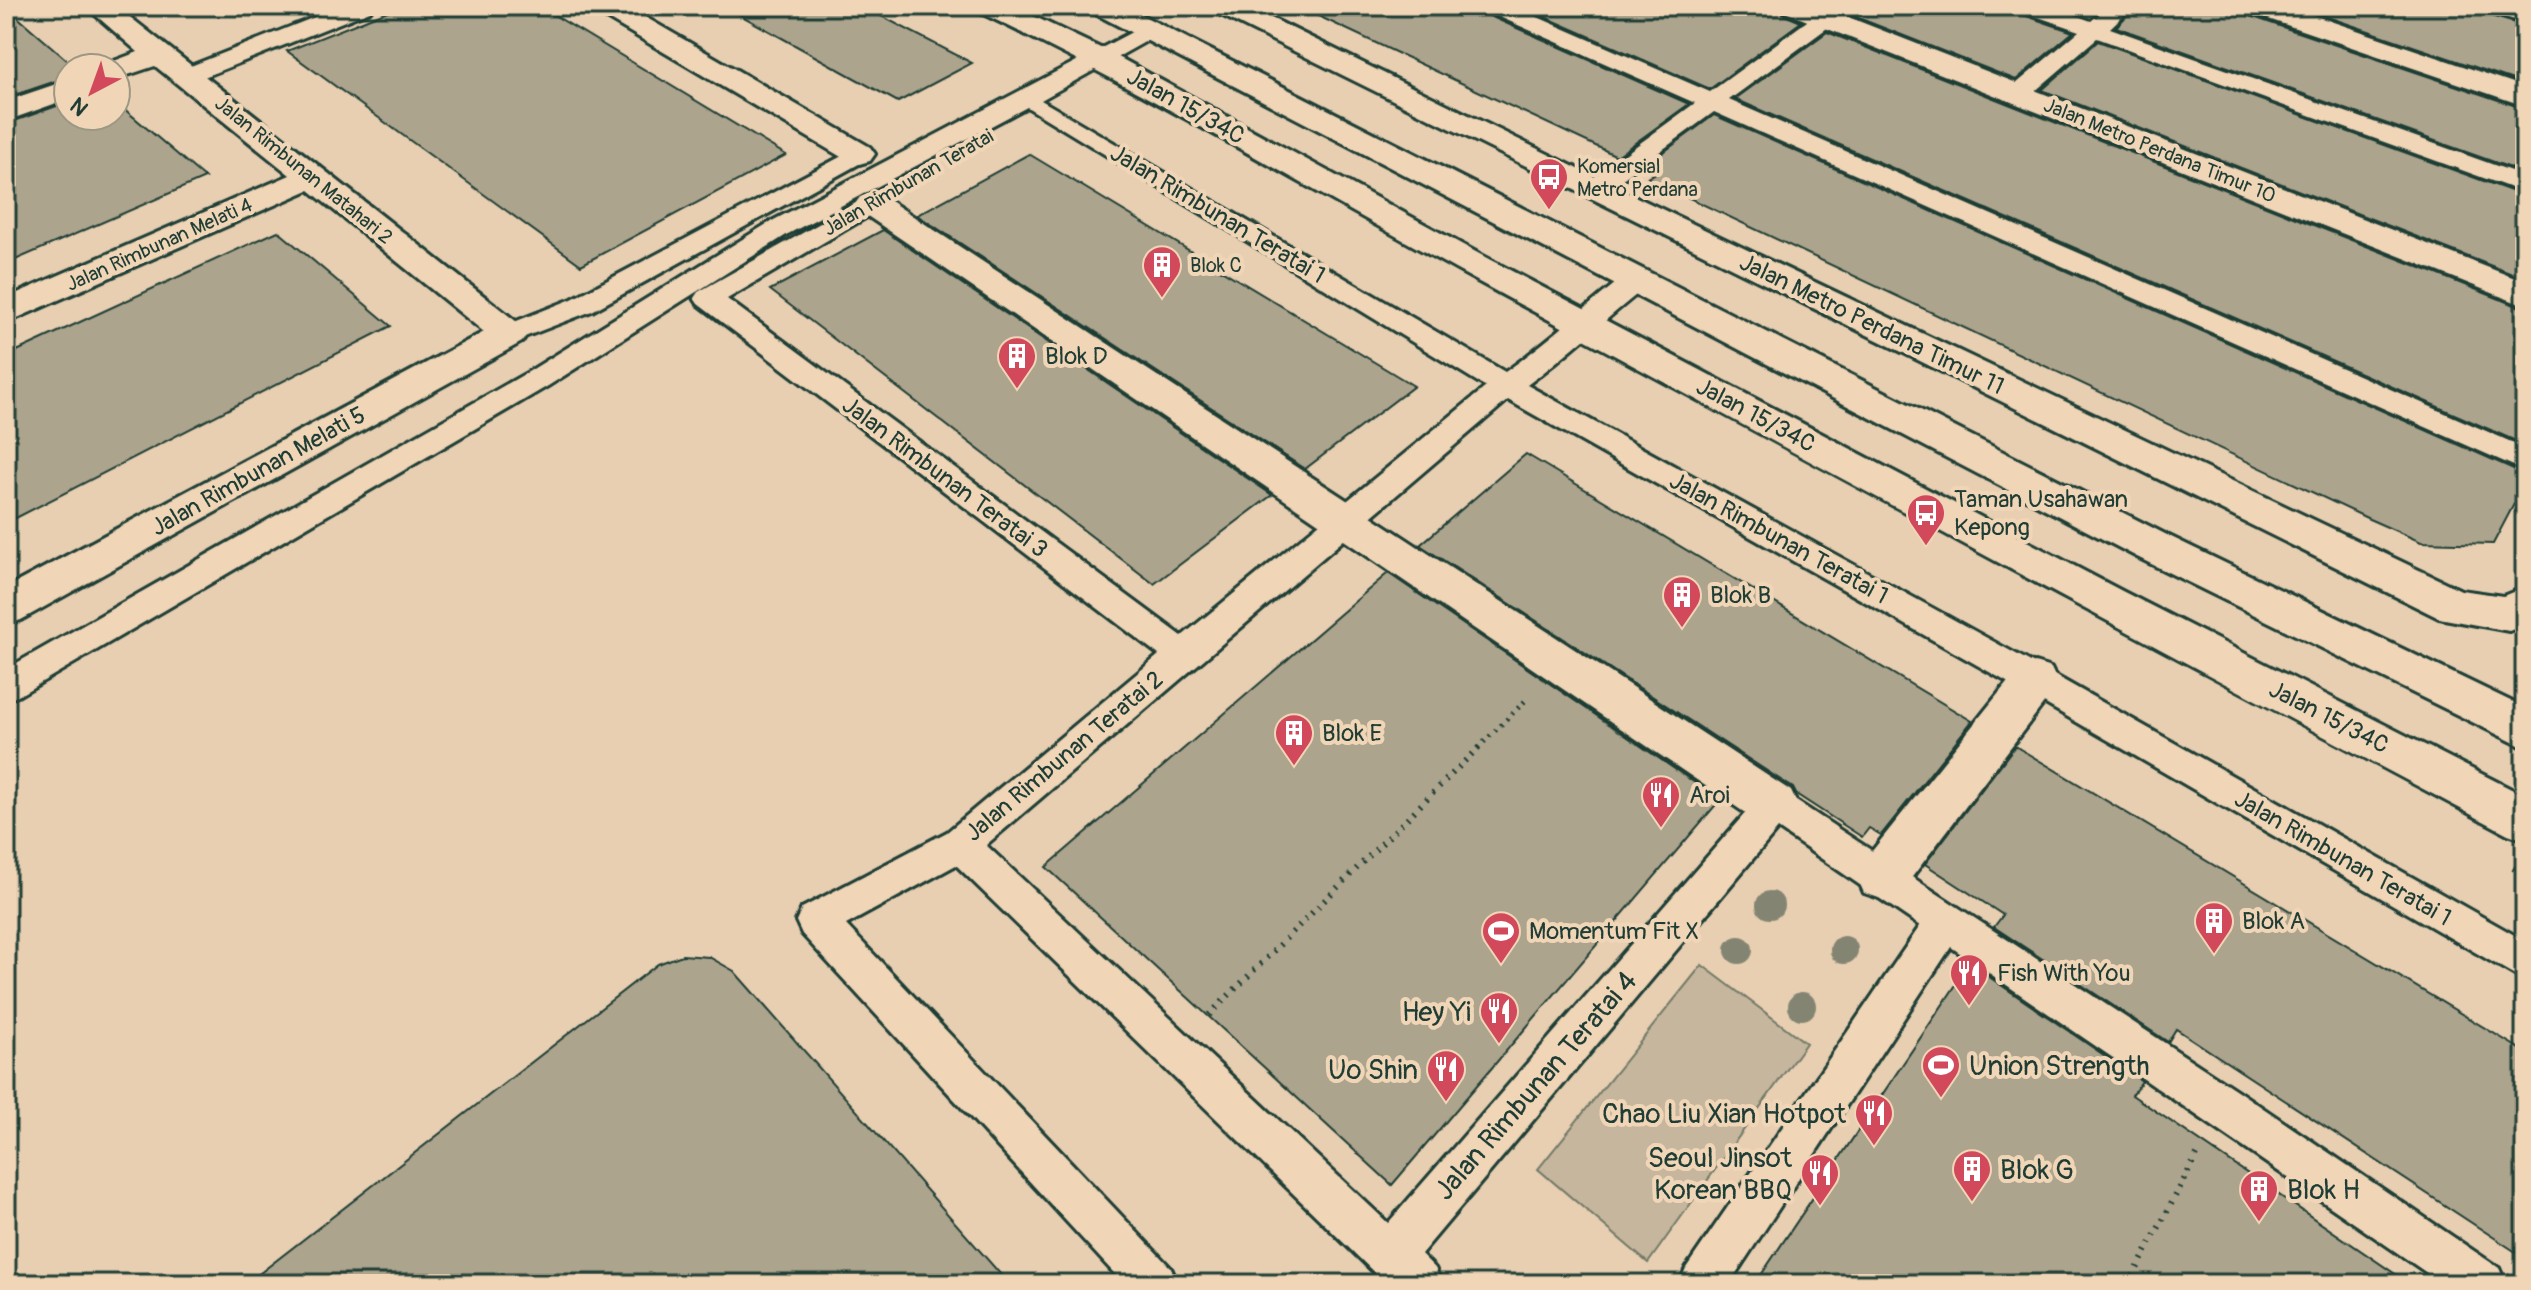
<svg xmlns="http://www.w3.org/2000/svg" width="2531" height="1290" font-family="Pangolin,sans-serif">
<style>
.green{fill:#c6b69d;stroke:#727a68;stroke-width:2}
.building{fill:#ada48d;stroke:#1f3d34;stroke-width:2}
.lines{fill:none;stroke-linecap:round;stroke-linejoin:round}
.service-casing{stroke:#1f3d34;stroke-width:6}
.pedestrian-casing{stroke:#1f3d34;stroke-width:6}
.minor-casing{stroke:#1f3d34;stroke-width:6}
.tertiary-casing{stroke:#1f3d34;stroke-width:6}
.path-far1{stroke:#1f3d34;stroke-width:5;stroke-dasharray:2 6;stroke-linecap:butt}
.path{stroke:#1f3d34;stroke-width:6;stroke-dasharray:2 7;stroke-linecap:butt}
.service{fill:#f0d5b7;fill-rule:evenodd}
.pedestrian{fill:#f0d5b7;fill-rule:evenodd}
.minor{fill:#f0d5b7;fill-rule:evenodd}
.tertiary{fill:#f0d5b7;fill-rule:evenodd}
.tree{fill:#838572}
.labels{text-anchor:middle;stroke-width:8;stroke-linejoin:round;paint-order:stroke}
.far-street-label{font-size:20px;fill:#1f3d34;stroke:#f0d5b7}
.far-poi-label{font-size:20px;fill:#1f3d34;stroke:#f0d5b7;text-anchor:start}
.street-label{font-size:24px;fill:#1f3d34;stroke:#f0d5b7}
.poi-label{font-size:24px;fill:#1f3d34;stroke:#f0d5b7;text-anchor:start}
.near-poi-label{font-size:28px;fill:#1f3d34;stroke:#f0d5b7;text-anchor:end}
.near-street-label{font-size:28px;fill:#1f3d34;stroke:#f0d5b7}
</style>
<rect width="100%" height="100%" fill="#e8cfb2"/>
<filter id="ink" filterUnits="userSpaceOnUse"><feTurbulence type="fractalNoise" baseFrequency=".0125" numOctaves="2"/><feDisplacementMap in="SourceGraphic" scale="16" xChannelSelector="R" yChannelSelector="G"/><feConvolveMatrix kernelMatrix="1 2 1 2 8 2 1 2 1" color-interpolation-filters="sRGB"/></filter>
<g filter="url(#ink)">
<polygon class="green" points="1702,965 1806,1043 1648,1263 1538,1169"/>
<g class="building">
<polygon points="400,6 539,6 786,155 581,265 287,51"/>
<polygon points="724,6 862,6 972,63 898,102"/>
<polygon points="1297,6 1480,6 1485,14 1689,104 1617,156"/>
<polygon points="1520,6 1778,6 1784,15 1801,22 1710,89"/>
<polygon points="1828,6 2015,6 2020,14 2073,32 2016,80"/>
<polygon points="2136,6 2241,6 2247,15 2525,109 2525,173 2116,27"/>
<polygon points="2295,6 2479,6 2484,14 2525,26 2525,84"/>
<polygon points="6,7 76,68 68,68 68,77 6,98"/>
<polygon points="1827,32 2525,309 2525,445 1735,99"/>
<polygon points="2098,41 2525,196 2525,279 2042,90"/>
<polygon points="68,102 68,116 116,116 116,102 205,178 6,264 6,124"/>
<polygon points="1714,115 2525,474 2525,483 2493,544 2421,542 2369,519 1647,178 1654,174 1642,168"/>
<polygon points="1029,154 1414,386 1305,469 917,215"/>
<polygon points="883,230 1272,495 1154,584 770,290"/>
<polygon points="278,231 391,326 6,523 6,356"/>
<polygon points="1526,454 1972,721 1881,835 1869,828 1862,837 1796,794 1793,788 1420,545"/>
<polygon points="1388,573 1720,800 1392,1185 1046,867"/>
<polygon points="2015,746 2525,1052 2525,1258 2176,1029 2168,1042 1994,927 2003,915 1925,864"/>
<polygon points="682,955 709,957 734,971 1009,1284 246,1284 658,964"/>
<polygon points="1970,964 2142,1081 2132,1095 2410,1284 1755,1284"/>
</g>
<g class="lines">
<g class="service-casing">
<g id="service">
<polygon points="343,6 373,6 370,11 194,81 178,81 174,76 178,71"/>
<polygon points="1483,6 1512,6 1710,92 1818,13 1834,13 1837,18 1834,23 1729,100 2525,448 2525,471 1714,112 1602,194 1584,194 1580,189 1584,184 1695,103 1486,11"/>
<polygon points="2018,6 2050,6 2091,21 2109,6 2133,6 2110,28 2525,176 2525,193 2097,38 2026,99 2010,99 2006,94 2010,89 2079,31 2021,11"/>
<polygon points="2482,6 2525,9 2525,23 2485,11"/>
<path d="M1151 22 1162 29 1159 34 1041 100 1505 372C1548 342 1585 307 1626 275L1636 273 1646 275 1649 281 1646 287C1605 319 1569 354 1527 385L2047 671 2525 941V981L2023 691 1508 400 986 845 1388 1223 1761 795 1774 790 1787 795 2238 1091 2499 1268 2506 1284H2443L1951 947 1729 1284H1679L1686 1268 1920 926 1778 829 1421 1254 1435 1268 1442 1284H1386L956 865 846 925 1171 1268 1178 1284H1124L802 934 796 921 802 908 947 832 1159 655 698 304 694 298 698 292 861 200H879L883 205 879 210 727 299 1182 636 1486 387 1027 107 788 234 548 386 18 696 6 700V669L528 372 770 222Z"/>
<polygon points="859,147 868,149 871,154 868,159 592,311 509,343 499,340 495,334 499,328 572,299"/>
</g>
</g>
<g class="pedestrian-casing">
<g id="pedestrian">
<polygon points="872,194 884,197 1791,791 1798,806 1791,821 1774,827 1757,821 860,211 855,204 860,197"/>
<polygon points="2035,663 2051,668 2057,681 2051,694 1900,893 1882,899 1864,893 1857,877 1864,861 2019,668"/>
</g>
</g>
<g class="minor-casing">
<g id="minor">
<polygon points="85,6 116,6 522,326 527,334 522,342 21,620 6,625 6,588 484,332 309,190 6,323 6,298 290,175 155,66 116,79 116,68 103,68 106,64 138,52"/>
<polygon points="592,6 626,6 870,147 875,154 870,161 859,164 848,161 596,12"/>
<polygon points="1211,6 1247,6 1605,182 2461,590 2503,596 2525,587 2525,625 2509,631 2439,618 1215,12"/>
<polygon points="1781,6 1820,6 2525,282 2525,306 1785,12"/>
<polygon points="2244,6 2286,6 2525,87 2525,106 2248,12"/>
<polygon points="68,80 68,99 6,121 6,101"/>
</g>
</g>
<g class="tertiary-casing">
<g id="tertiary">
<path d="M975 6H1012L1111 53 1485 257 2122 591 2525 796V840L2508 834C2171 656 1836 476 1501 294 1327 200 1158 97 979 12Z"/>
<polygon points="1088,6 1124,6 2167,535 2525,708 2525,748 2137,557 1092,12"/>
</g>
</g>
<polyline class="path-far1" points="1478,748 1528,698"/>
<g class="path">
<polyline points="2513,868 2525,875"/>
<polyline points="1209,1015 1480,746"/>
<polyline points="2129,1284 2198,1153"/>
</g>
<use href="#service" class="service"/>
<use href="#pedestrian" class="pedestrian"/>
<use href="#minor" class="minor"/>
<use href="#tertiary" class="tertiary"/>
</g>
<g class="tree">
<circle cx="1770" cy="905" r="14"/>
<circle cx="1739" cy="950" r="14"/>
<circle cx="1844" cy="950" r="14"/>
<circle cx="1802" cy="1006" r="14"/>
</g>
</g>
<defs>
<g id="bus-pin" transform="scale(2)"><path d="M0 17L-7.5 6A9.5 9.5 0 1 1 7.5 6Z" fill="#d1495b" stroke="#f0d5b7"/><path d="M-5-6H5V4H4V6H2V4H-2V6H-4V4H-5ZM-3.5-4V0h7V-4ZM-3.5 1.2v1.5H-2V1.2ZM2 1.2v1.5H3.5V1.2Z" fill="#fff"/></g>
<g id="building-pin" transform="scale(2)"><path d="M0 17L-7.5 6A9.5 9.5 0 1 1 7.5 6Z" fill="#d1495b" stroke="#f0d5b7"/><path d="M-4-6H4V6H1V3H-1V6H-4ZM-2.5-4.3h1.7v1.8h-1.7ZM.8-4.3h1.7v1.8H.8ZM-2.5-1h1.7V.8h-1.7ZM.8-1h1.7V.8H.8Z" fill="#fff"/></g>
<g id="restaurant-pin" transform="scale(2)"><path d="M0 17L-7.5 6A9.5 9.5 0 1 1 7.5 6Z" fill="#d1495b" stroke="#f0d5b7"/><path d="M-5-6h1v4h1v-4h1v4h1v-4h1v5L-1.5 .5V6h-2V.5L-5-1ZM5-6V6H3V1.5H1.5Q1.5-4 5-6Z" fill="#fff"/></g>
<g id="stadium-pin" transform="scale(2)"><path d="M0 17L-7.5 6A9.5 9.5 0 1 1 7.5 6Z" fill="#d1495b" stroke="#f0d5b7"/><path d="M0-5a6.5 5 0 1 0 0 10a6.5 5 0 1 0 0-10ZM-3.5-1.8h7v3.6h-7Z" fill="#fff"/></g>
</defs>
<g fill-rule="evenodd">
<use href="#bus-pin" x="1549" y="177"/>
<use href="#building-pin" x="1162" y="265"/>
<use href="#building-pin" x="1017" y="356"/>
<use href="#bus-pin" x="1926" y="513"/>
<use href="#building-pin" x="1682" y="595"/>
<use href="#building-pin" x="1294" y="733"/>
<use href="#restaurant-pin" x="1661" y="795"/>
<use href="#building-pin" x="2214" y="921"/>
<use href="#stadium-pin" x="1501" y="931"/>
<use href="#restaurant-pin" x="1969" y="973"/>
<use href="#restaurant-pin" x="1499" y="1011"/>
<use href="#stadium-pin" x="1941" y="1065"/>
<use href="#restaurant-pin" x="1446" y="1069"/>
<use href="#restaurant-pin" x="1874" y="1113"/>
<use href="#building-pin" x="1972" y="1169"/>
<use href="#restaurant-pin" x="1820" y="1173"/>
<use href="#building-pin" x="2259" y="1189"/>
</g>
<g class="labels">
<g class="far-street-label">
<text transform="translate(2160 150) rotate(22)" y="7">Jalan Metro Perdana Timur 10</text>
<text transform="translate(304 170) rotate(39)" y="7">Jalan Rimbunan Matahari 2</text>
<text transform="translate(908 182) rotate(-30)" y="7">Jalan Rimbunan Teratai</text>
<text transform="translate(159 244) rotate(-24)" y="7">Jalan Rimbunan Melati 4</text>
</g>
<g class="far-poi-label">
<text x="1577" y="173">Komersial<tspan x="1577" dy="23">Metro Perdana</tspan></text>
<text x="1190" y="272">Blok C</text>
</g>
<g class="street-label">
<text transform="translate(1186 106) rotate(29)" y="8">Jalan 15/34C</text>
<text transform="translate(1218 214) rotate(31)" y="8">Jalan Rimbunan Teratai 1</text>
<text transform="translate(1872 324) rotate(26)" y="8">Jalan Metro Perdana Timur 11</text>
<text transform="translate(1756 415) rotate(28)" y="8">Jalan 15/34C</text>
<text transform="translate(258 471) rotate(-29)" y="8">Jalan Rimbunan Melati 5</text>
<text transform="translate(945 477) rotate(37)" y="8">Jalan Rimbunan Teratai 3</text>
<text transform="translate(1779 538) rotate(29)" y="8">Jalan Rimbunan Teratai 1</text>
<text transform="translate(2329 717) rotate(27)" y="8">Jalan 15/34C</text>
<text transform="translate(1064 756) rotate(-40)" y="8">Jalan Rimbunan Teratai 2</text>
<text transform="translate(2343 858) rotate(30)" y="8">Jalan Rimbunan Teratai 1</text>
</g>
<g class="poi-label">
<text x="1045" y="364">Blok D</text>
<text x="1954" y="507">Taman Usahawan<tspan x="1954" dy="28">Kepong</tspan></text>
<text x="1710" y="603">Blok B</text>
<text x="1322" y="741">Blok E</text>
<text x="1689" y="803">Aroi</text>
<text x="2242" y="929">Blok A</text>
<text x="1529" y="939">Momentum Fit X</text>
<text x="1997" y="981">Fish With You</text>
</g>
<g class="near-poi-label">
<text x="1471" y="1021">Hey Yi</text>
<text x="1969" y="1075" text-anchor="start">Union Strength</text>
<text x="1418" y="1079">Uo Shin</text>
<text x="1846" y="1123">Chao Liu Xian Hotpot</text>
<text x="1792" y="1167">Seoul Jinsot<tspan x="1792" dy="32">Korean BBQ</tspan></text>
<text x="2000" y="1179" text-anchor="start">Blok G</text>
<text x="2287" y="1199" text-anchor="start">Blok H</text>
</g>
<g class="near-street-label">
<text transform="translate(1535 1085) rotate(-49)" y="10">Jalan Rimbunan Teratai 4</text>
</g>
</g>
<rect width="2531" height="1290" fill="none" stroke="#f0d5b7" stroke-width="32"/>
<rect x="16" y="16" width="2499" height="1258" fill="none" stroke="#1f3d34" stroke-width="3" filter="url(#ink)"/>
<g transform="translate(92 92) rotate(221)"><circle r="38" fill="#f0d5b7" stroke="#9c9883" stroke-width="2"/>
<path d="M0-6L14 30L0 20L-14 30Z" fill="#d1495b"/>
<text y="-12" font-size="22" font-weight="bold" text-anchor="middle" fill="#1f3d34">N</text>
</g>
</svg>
